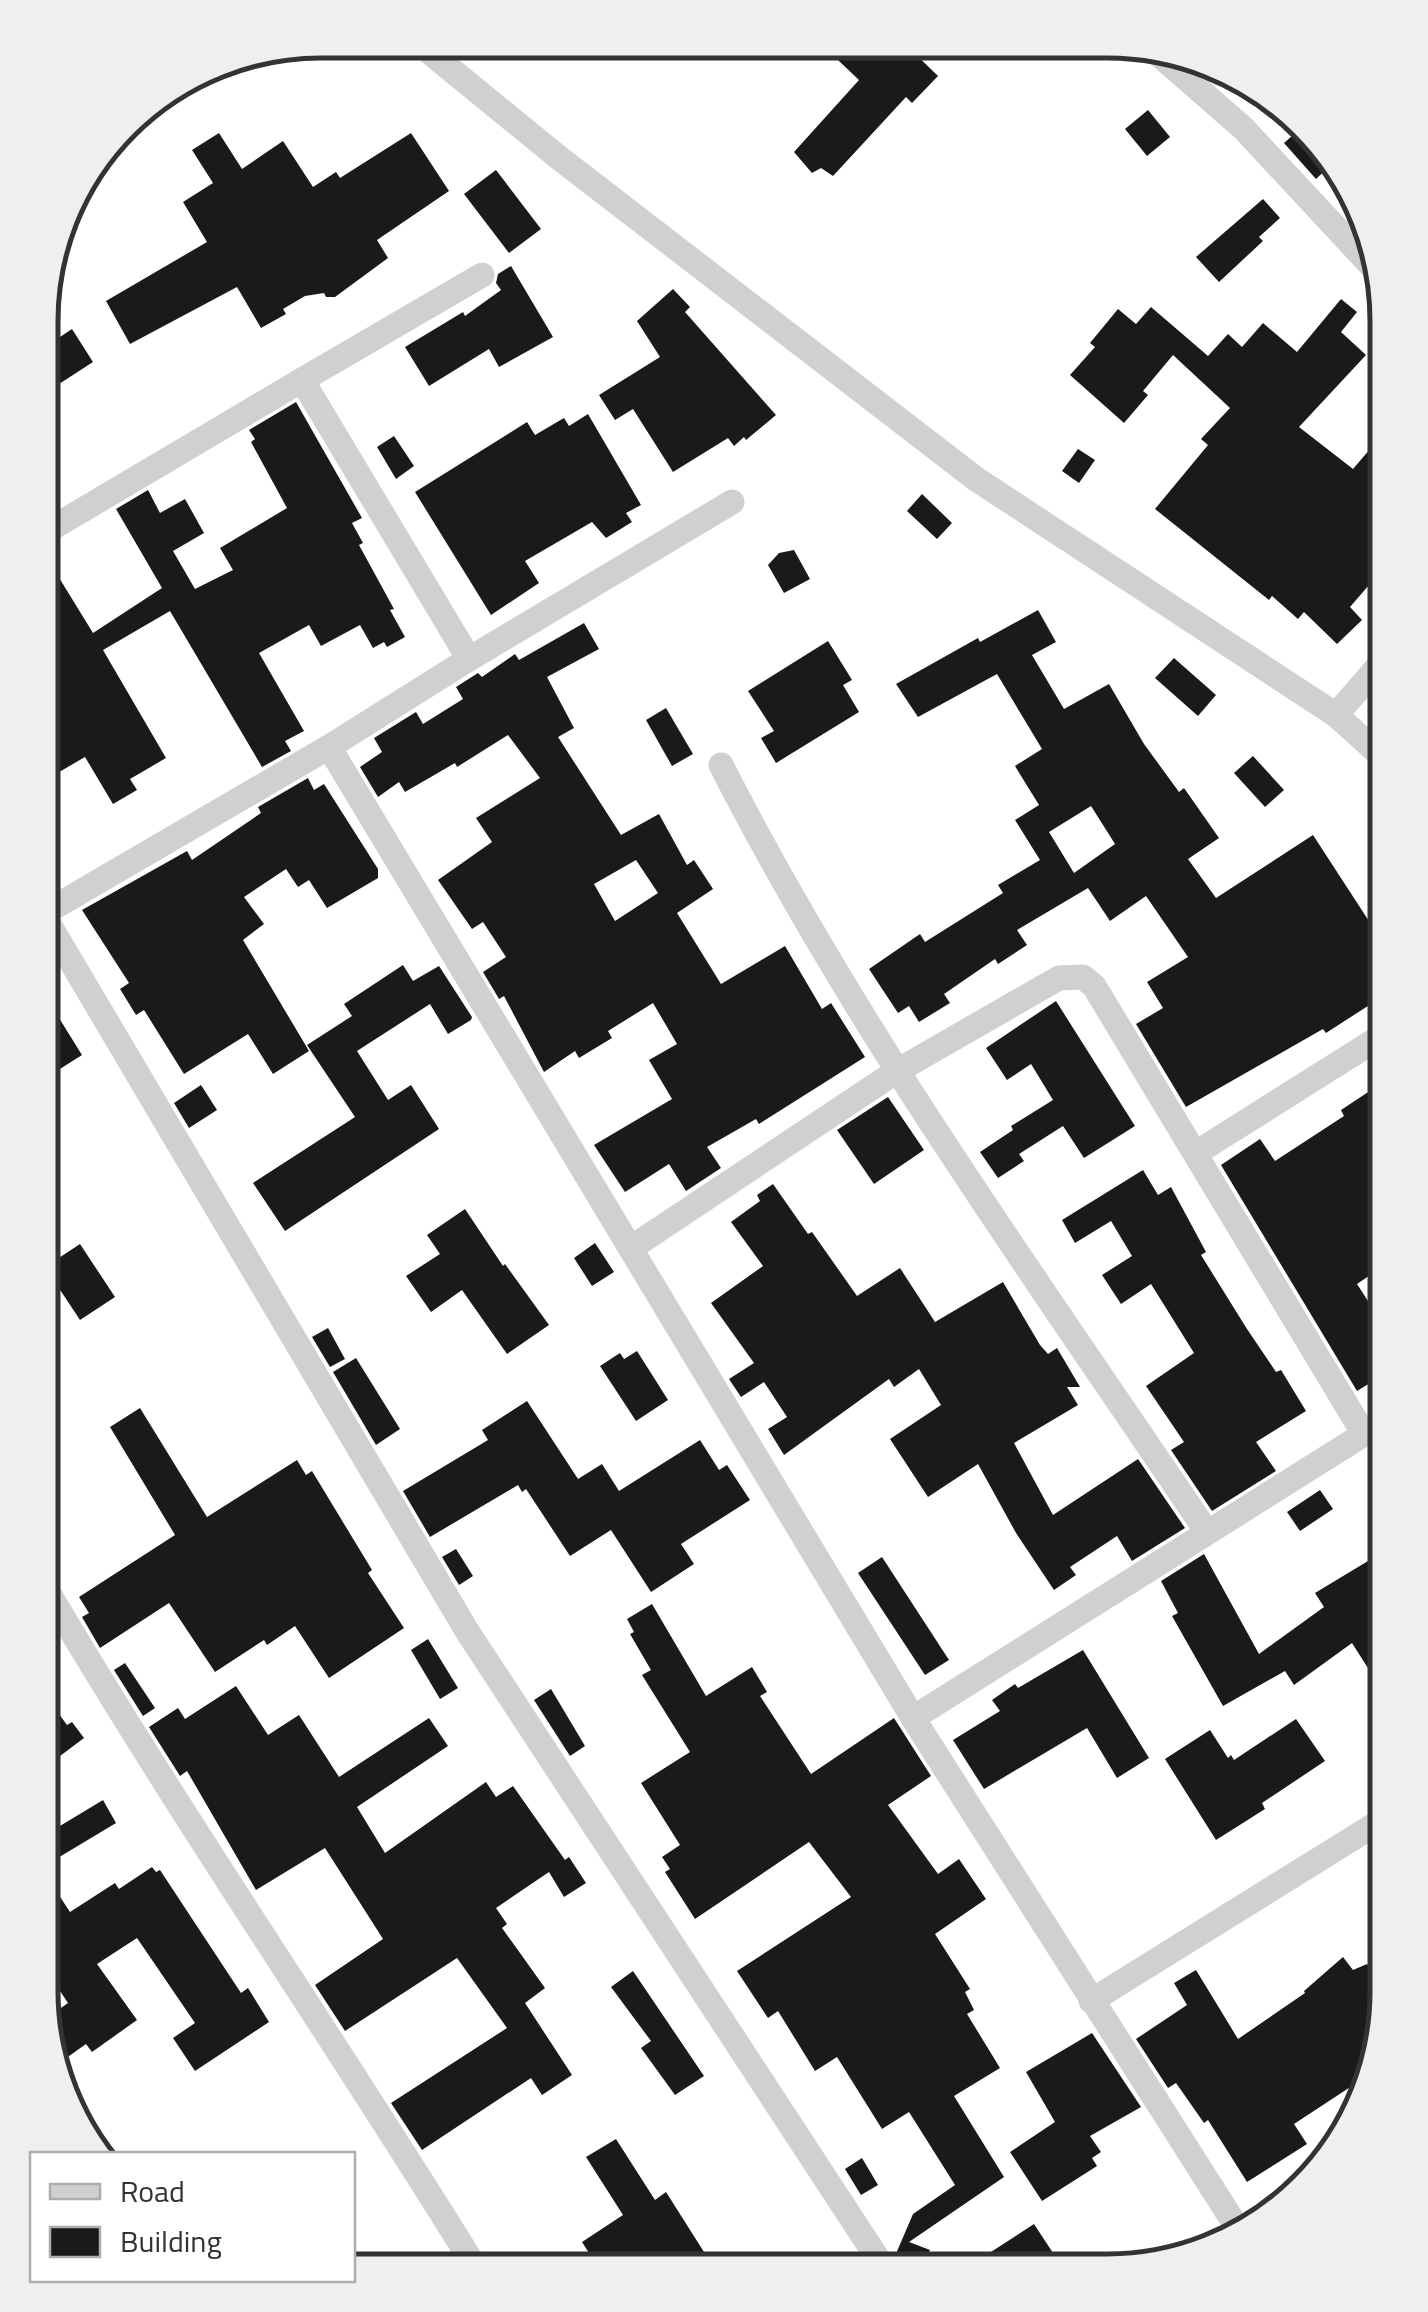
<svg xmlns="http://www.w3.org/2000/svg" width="1428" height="2312" font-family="'Titillium Web',sans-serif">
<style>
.building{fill:#1a1a1a;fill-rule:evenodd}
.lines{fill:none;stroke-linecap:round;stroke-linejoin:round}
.minor{stroke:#d0d0d0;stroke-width:25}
.rim{fill:none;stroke:#333;stroke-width:5}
</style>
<rect width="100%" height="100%" fill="#fff"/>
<g class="building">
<polygon points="820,43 905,44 938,76 912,103 906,97 833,176 821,168 812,173 794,152 859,80"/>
<polygon points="1148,110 1170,137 1147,156 1125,129"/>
<polygon points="1300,129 1332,164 1316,179 1284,143"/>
<polygon points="219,133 242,169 283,141 313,187 336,172 340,178 411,133 449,191 377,240 388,258 335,297 326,297 324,293 305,296 283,309 286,314 261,328 237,287 130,344 106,301 207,242 183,202 213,183 192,150"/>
<polygon points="496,170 541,229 509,253 464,194"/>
<polygon points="1263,199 1280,218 1259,237 1263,241 1219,282 1196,257"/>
<polygon points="511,266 553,337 499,367 489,349 429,386 405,347 463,312 465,316 501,290 496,283 498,274"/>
<polygon points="673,289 690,307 685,312 776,415 746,440 744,437 734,446 728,438 673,472 633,409 615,420 599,395 660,357 637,321"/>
<polygon points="1341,299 1357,312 1341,332 1366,355 1299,427 1353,469 1388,428 1388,509 1372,527 1388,541 1388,563 1350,607 1362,620 1337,644 1304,612 1298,619 1272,596 1269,600 1155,509 1208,445 1201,439 1230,408 1173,355 1143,391 1148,395 1124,423 1070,375 1095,347 1090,343 1118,309 1136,324 1151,307 1208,356 1228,334 1242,347 1263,323 1297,352"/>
<polygon points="72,329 93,362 42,395 42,349"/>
<polygon points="296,402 362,518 352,523 363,543 359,545 394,609 390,610 405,637 387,647 384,642 373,648 360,625 321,646 309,625 259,653 304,731 285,741 291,751 262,767 170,611 103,650 166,758 130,779 137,790 113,804 85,757 42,782 42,550 93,633 162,588 116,509 148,490 160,513 185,499 204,533 173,551 195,589 233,570 220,548 287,508 251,442 255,439 249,430"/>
<polygon points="588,414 641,505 626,513 632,522 606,538 592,522 525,561 539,583 491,615 415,492 527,422 535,435 564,418 569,426"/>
<polygon points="394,436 414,466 396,479 377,447"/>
<polygon points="1078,449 1095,460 1079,483 1062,471"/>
<polygon points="922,494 952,523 937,539 907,511"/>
<polygon points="794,550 810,579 784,593 768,565 779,553"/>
<path d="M1038 610 1056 642 1032 655 1064 709 1109 684 1144 744 1179 792 1184 788 1219 838 1188 859 1216 898 1313 835 1378 935 1388 929V993L1326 1033 1323 1029 1186 1107 1136 1024 1163 1008 1147 982 1188 957 1146 896 1110 921 1088 888 1017 930 1027 945 998 964 995 959 944 994 950 1003 919 1022 909 1006 898 1013 869 969 920 934 925 942 1003 893 998 885 1040 860 1015 820 1039 805 1015 766 1042 749 997 674 918 717 896 684 978 638 980 642ZM1091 806 1115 844 1074 873 1049 832Z"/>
<path d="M584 623 599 649 547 677 574 728 558 737 621 835 659 814 687 865 694 860 713 889 677 913 721 984 785 946 822 1009 831 1003 865 1057 759 1124 756 1119 707 1147 721 1168 686 1191 669 1164 625 1192 594 1145 672 1099 649 1060 677 1044 653 1003 608 1031 612 1038 579 1058 575 1051 544 1072 504 996 499 999 483 972 506 957 483 922 472 929 438 880 492 842 476 818 540 778 508 735 457 767 455 763 405 792 399 782 378 797 360 767 382 752 374 738 416 712 423 724 463 699 456 687 478 673 482 677 515 654 519 660ZM636 860 658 893 615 921 594 884Z"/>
<polygon points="828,641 852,680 843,685 859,712 776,763 761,738 774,731 748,691"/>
<polygon points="1174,658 1216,695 1198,716 1155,678"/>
<polygon points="666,708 693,754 672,766 646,720"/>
<polygon points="1253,756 1284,790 1265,807 1234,773"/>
<polygon points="308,778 314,790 324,784 378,869 378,878 327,908 309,880 298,887 286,869 244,897 264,924 243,940 309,1051 273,1074 248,1034 184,1074 144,1010 136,1015 120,989 129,983 82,910 187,851 192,860 261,813 258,807"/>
<polygon points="403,965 413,981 439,966 472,1017 471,1020 448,1034 430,1004 357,1051 388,1100 411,1085 439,1129 285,1231 253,1183 355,1117 307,1045 352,1016 344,1004"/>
<polygon points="41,989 82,1055 41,1081"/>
<polygon points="1056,1001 1135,1126 1084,1158 1063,1126 1019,1154 1024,1161 998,1178 980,1152 1013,1130 1011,1126 1053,1100 1031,1064 1007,1080 986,1048"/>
<polygon points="1388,1079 1388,1263 1357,1284 1388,1332 1388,1372 1357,1391 1221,1165 1260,1139 1275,1161 1344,1116 1341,1110"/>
<polygon points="201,1085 217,1110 189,1128 174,1103"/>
<polygon points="888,1097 924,1150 874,1184 837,1130"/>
<polygon points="1143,1170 1158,1195 1171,1187 1206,1252 1201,1255 1247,1329 1276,1372 1281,1370 1306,1411 1256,1442 1276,1471 1212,1511 1171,1450 1184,1442 1146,1386 1194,1353 1151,1284 1121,1304 1102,1275 1132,1256 1111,1221 1075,1243 1062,1220"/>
<polygon points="773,1184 808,1234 812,1232 857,1296 900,1268 935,1322 1003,1282 1040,1345 1048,1354 1057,1348 1080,1387 1067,1387 1078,1405 1014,1443 1053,1515 1138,1459 1185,1528 1132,1561 1117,1536 1070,1567 1076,1575 1054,1590 1016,1533 978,1464 928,1497 890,1439 941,1405 919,1369 894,1387 889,1379 784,1455 768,1429 787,1417 764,1382 741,1397 729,1379 754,1363 711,1303 763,1266 731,1222 760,1201 757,1195"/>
<polygon points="465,1209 503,1266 505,1264 549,1325 507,1354 462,1290 431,1312 406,1276 440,1254 427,1235"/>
<polygon points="595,1243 614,1272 592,1286 574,1258"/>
<polygon points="80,1244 115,1297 80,1320 45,1267"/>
<polygon points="328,1328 345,1359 330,1367 312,1337"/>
<polygon points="637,1351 668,1400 636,1421 600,1366 620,1353 624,1359"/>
<polygon points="356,1358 400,1429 376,1445 333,1372"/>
<polygon points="527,1401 578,1479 602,1464 619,1491 700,1440 719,1470 727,1465 750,1500 681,1544 694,1564 651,1592 611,1530 570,1556 526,1489 522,1492 518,1485 430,1537 403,1491 488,1440 482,1430"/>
<polygon points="140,1408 207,1517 297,1460 306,1475 312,1471 372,1570 368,1573 404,1628 329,1678 295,1626 267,1645 264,1640 215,1672 169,1603 100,1648 82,1617 89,1613 79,1597 175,1535 110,1427"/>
<polygon points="1320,1490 1333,1509 1300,1531 1287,1512"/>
<polygon points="456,1549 473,1576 459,1585 442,1557"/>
<polygon points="1204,1554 1259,1654 1324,1607 1315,1593 1373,1558 1388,1583 1387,1698 1352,1643 1294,1685 1285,1671 1223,1706 1172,1616 1178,1613 1161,1581"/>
<polygon points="882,1557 949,1660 925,1675 858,1573"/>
<polygon points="652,1604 706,1696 752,1667 767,1692 760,1696 811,1774 894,1718 931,1776 888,1805 938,1874 959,1859 986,1899 935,1934 970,1989 965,1992 974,2010 967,2014 1000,2068 954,2096 1004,2177 909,2242 930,2250 921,2271 901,2266 895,2256 913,2214 955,2185 909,2112 882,2129 837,2057 815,2071 778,2011 768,2018 737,1971 851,1897 809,1842 695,1919 665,1872 670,1869 662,1857 680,1845 641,1783 690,1752 642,1675 651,1670 630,1634 634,1632 627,1619"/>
<polygon points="428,1639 458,1688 440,1699 411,1650"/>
<polygon points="1083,1650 1149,1758 1117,1778 1087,1728 984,1789 953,1740 1000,1711 992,1700 1015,1684 1018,1688"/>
<polygon points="125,1663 155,1708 143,1716 114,1670"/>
<polygon points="236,1686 268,1735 299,1715 339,1777 429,1718 448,1746 357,1807 385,1853 486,1782 496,1797 513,1786 565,1860 569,1857 586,1883 564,1897 549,1872 496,1908 507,1924 502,1928 545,1988 525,2003 572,2075 542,2095 531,2078 422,2150 391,2103 507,2028 457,1958 345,2031 315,1985 383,1939 325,1848 256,1890 187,1771 180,1776 149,1727 178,1708 185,1719"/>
<polygon points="40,1688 67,1725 72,1722 84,1738 40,1771"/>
<polygon points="551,1689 585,1746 570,1756 534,1700"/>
<polygon points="1296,1719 1325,1761 1262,1803 1265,1809 1216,1840 1165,1759 1210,1730 1228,1758 1231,1755 1234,1760"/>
<polygon points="103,1800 116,1823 41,1868 70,1912 115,1883 119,1889 152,1867 156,1872 160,1870 241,1993 248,1988 269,2022 195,2071 173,2038 195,2023 137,1938 97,1964 137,2020 92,2052 86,2044 55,2066 45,2019 68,2003 40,1961 40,1838"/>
<polygon points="1343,1957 1353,1970 1367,1964 1387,1998 1387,2011 1361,2080 1294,2124 1307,2144 1247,2182 1208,2120 1204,2123 1176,2083 1168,2088 1136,2039 1187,2005 1174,1983 1196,1970 1238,2039 1305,1993 1304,1991"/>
<polygon points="633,1971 704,2076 675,2095 641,2048 651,2041 611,1987"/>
<polygon points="1092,2033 1141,2107 1090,2136 1101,2152 1092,2158 1097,2166 1042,2201 1010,2152 1055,2122 1026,2072"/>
<polygon points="616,2139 655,2200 666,2192 716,2271 563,2270 589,2253 582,2242 623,2215 586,2157"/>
<polygon points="862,2158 878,2185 861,2195 845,2169"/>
<polygon points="1034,2224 1053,2253 1022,2272 960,2272"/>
</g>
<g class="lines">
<g class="minor">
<polyline points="416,41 558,157 976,479 1336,715 1388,762"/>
<polyline points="1148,45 1243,128 1379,274"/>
<polyline points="42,534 302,380"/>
<polyline points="469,659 302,380 482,275"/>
<polyline points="1336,715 1388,655"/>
<polyline points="329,747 913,1718 1240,2232"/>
<path d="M721 765C859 1035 1038 1281 1207 1532"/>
<polyline points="43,914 467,1631 886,2271"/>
<polyline points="41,915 329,747 469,659 732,502"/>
<polyline points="1196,1153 1388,1032"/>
<polyline points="631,1248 897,1071 1059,978 1083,977 1094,986 1364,1434"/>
<path d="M41 1580C179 1815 334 2038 477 2270"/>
<polyline points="913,1718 1388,1419"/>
<polyline points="1091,2001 1387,1817"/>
</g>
</g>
<path d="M0 0H1428V2312H0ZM321 58H1107A263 263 0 0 1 1370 321V1991A263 263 0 0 1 1107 2254H321A263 263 0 0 1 58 1991V321A263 263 0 0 1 321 58Z" fill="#efefef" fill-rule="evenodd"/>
<path class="rim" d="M321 58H1107A263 263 0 0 1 1370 321V1991A263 263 0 0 1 1107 2254H321A263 263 0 0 1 58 1991V321A263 263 0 0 1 321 58Z"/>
<rect x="30" y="2152" width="325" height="130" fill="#ffffff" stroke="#adadad" stroke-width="2.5"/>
<rect x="50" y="2184" width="50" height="15" fill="#d0d0d0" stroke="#adadad" stroke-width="2.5"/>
<text x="120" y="2202" font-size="30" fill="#333333">Road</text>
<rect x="50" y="2227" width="50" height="30" fill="#1a1a1a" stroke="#adadad" stroke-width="2.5"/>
<text x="120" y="2252" font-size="30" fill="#333333">Building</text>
</svg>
